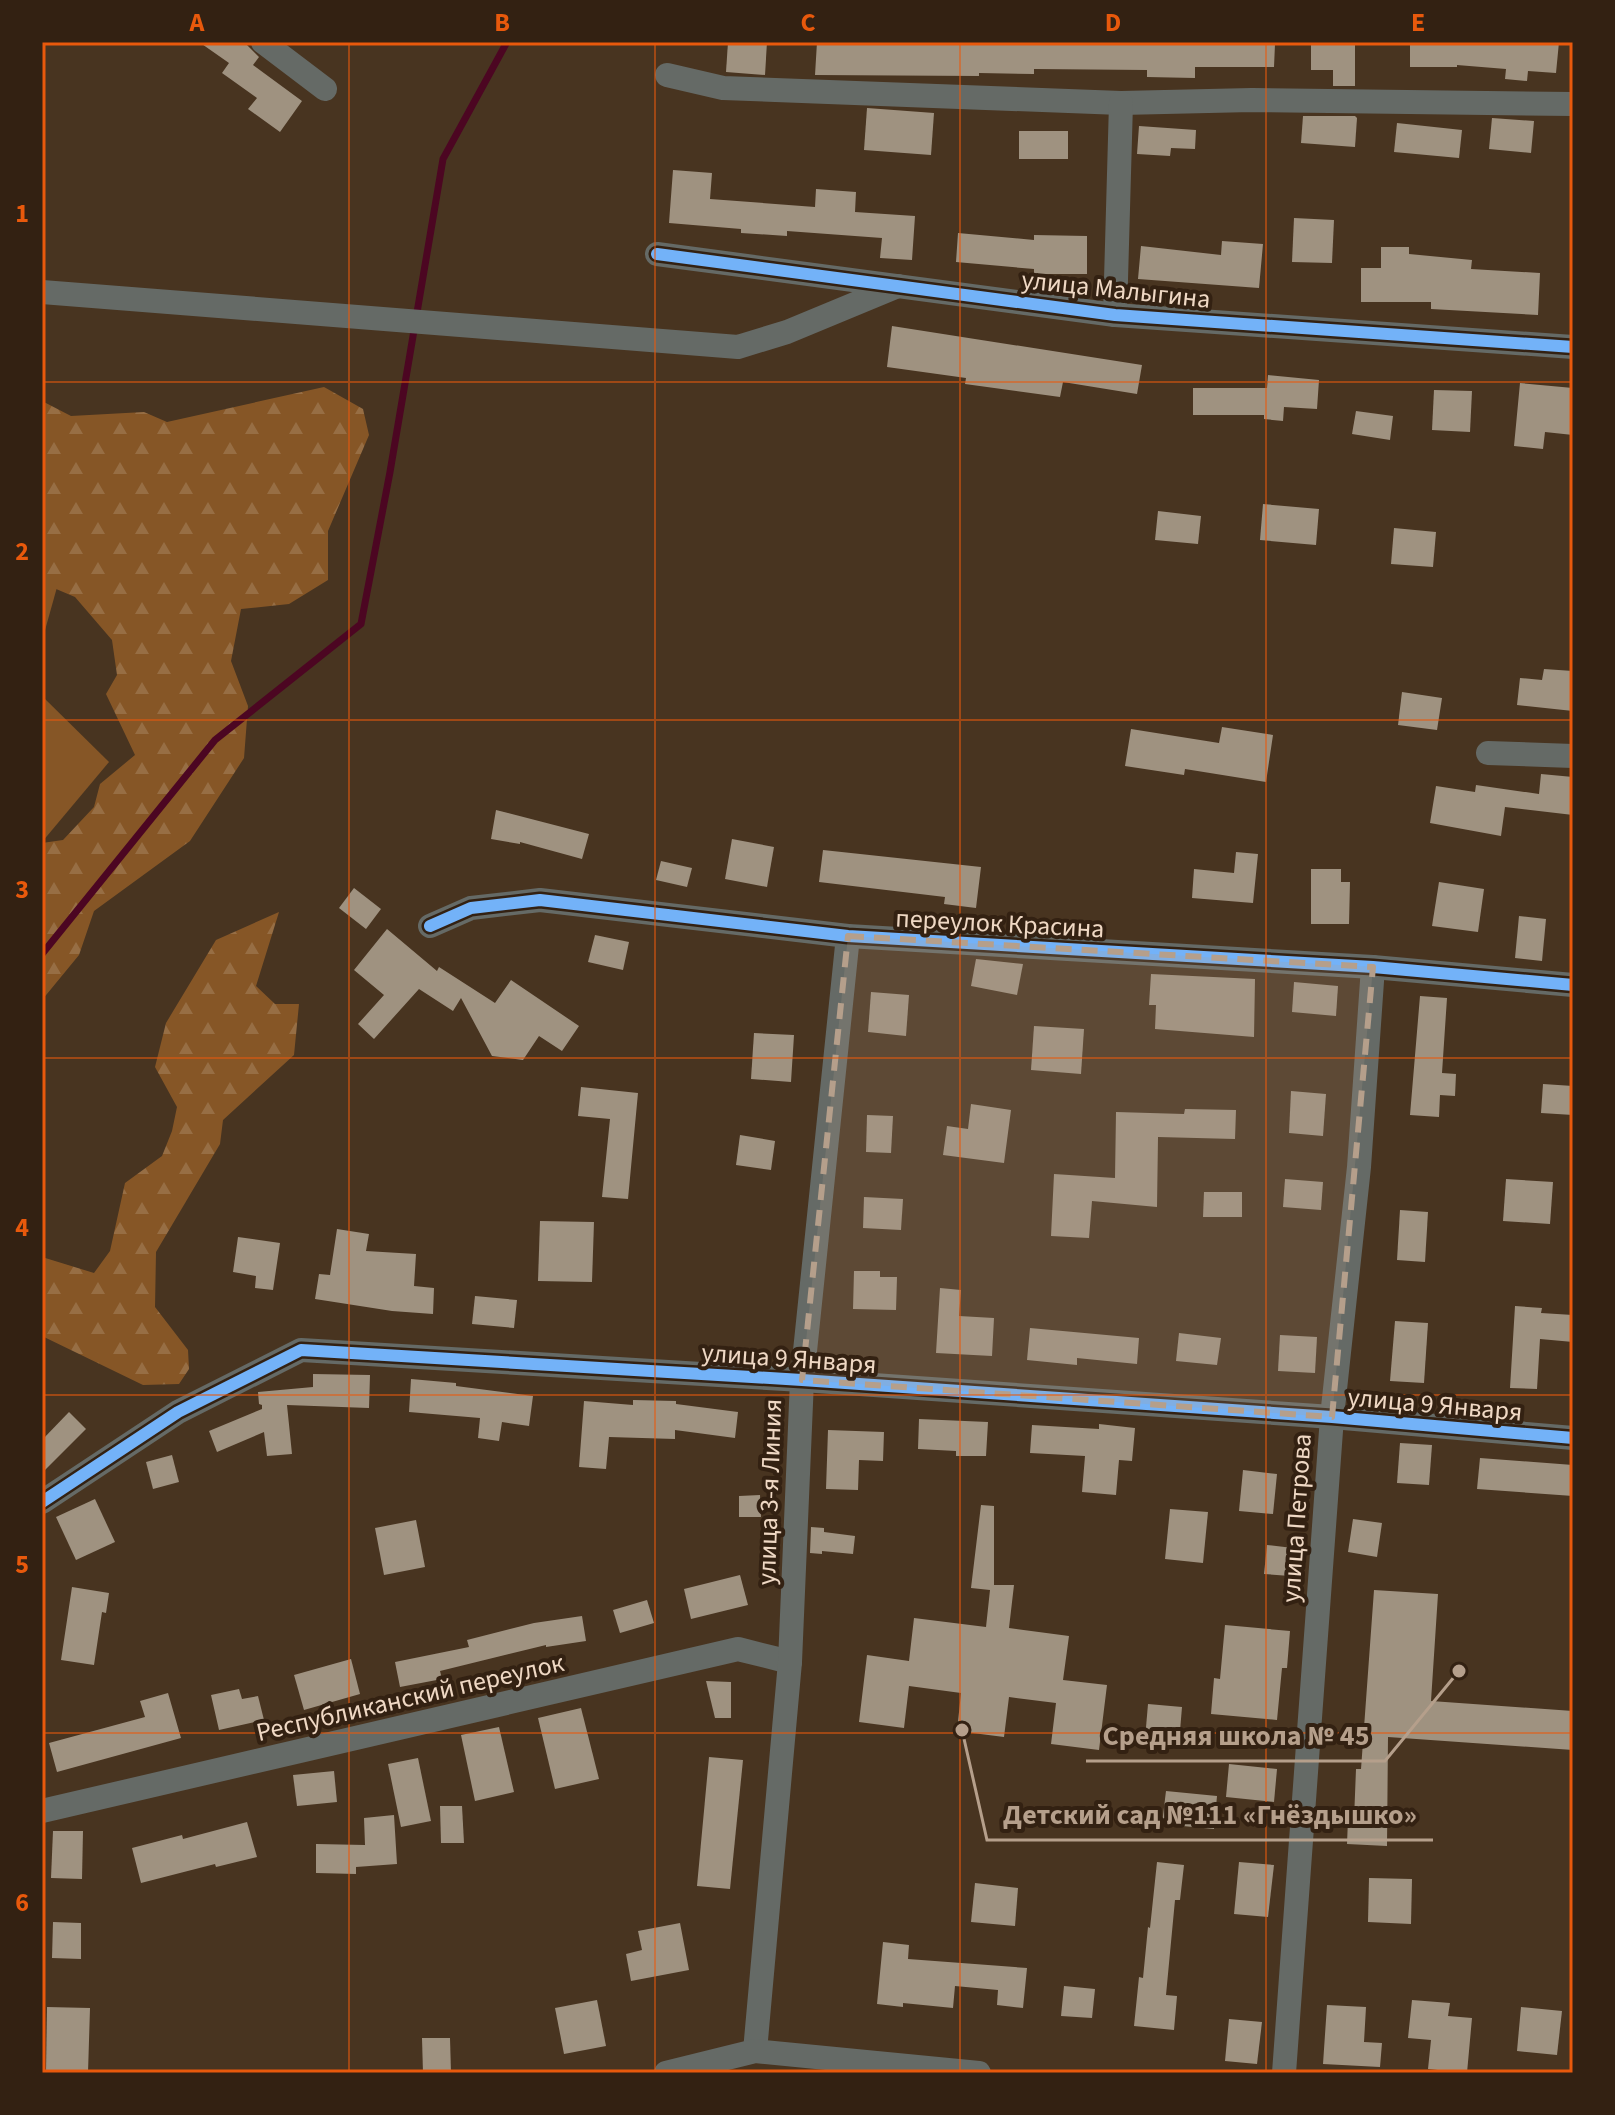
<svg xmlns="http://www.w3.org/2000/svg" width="1615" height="2115" font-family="'Source Sans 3',sans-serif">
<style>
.green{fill:#865626}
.forest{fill:url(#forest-firs)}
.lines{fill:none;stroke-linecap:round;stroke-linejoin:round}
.stream{stroke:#4c0622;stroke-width:7}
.building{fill:#9f9280}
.street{stroke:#656a66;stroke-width:24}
.cycleway-casing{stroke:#332112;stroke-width:17}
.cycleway{stroke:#73b2f8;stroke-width:12}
.marked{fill:#b59f8b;fill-opacity:0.2;stroke:#b59f8b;stroke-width:6;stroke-dasharray:16 10;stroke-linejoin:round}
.grid{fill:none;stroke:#e8590c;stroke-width:2;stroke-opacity:0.55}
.labels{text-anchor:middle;stroke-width:8;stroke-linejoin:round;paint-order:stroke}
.street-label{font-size:26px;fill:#efd8c4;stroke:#332112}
.leader{fill:none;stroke:#b59f8b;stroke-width:3}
.callout-dot{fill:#b59f8b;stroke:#332112;stroke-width:3}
.callout-label{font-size:28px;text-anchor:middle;font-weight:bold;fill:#b59f8b;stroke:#332112;stroke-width:8;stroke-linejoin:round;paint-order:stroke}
.neatline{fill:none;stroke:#e8590c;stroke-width:3}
.grid-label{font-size:26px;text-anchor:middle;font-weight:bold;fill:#e8590c}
</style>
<defs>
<pattern id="forest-firs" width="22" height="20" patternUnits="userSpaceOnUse" patternTransform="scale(2)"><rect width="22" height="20" fill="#865626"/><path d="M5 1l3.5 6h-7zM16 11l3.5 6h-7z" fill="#976e44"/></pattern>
</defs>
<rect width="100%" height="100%" fill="#483420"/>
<g class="green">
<polygon points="42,499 66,555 42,641"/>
<polygon points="42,696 109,762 42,842"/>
</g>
<g class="forest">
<polygon points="324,387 363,409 369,435 328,531 328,580 289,604 241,609 231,661 248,706 244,758 190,841 94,911 79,955 42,1000 42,843 63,840 94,807 100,784 135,755 106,694 117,675 112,640 75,597 42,583 42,401 71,416 144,412 167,422"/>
<polygon points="279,912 256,986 275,1004 299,1004 294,1055 223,1120 220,1144 156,1252 155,1307 188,1350 189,1369 179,1384 143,1385 42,1336 42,1257 94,1273 110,1251 125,1183 162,1156 172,1131 177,1107 155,1067 166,1023 216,940"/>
</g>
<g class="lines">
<polyline class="stream" points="42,954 215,740 361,624 390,472 443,159 507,42"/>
</g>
<g class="building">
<polygon points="199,42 244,42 259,57 253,65 302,101 280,132 248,109 257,98 222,73 229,63"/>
<polygon points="728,42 767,42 765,75 726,72"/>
<polygon points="817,42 1275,44 1274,67 1195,67 1195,78 1147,77 1147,70 1034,69 1034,74 979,73 979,76 815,75"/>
<polygon points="1311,42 1355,42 1355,86 1333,86 1333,70 1311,70"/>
<polygon points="1410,42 1559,42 1556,73 1528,71 1527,81 1505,79 1506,69 1457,65 1457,67 1410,67"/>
<polygon points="867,108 934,113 931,155 864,150"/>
<polygon points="1303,116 1355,116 1357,118 1355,147 1301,143"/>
<polygon points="1492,118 1534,121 1531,153 1489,149"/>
<polygon points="1397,123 1462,130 1459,158 1394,152"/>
<polygon points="1139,126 1196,130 1195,149 1171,148 1170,156 1137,154"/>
<rect x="1019" y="131" width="49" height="28"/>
<polygon points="673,170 712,173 710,199 815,207 816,189 856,192 855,212 915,216 912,260 880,258 882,238 787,231 787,236 741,233 741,229 669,223"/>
<polygon points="1294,218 1334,220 1332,263 1292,262"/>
<polygon points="958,233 1034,240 1034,235 1087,236 1087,274 1034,274 1034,269 956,262"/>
<polygon points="1222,241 1263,244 1259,288 1138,279 1141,246 1221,255"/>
<polygon points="1381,247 1409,247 1409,254 1472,260 1471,269 1540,273 1538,315 1431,309 1431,302 1361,302 1361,268 1381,268"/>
<polygon points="892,326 1142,365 1137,394 1063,382 1060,397 965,384 966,378 887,367"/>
<polygon points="1268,375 1319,380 1317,409 1284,407 1283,421 1264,419 1264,415 1193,415 1193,388 1267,388"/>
<polygon points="1520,383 1573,388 1573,435 1545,432 1543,449 1514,446"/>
<polygon points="1434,390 1472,391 1470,432 1432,430"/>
<polygon points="1356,411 1393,416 1390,440 1352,434"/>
<polygon points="1263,504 1319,509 1316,545 1260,540"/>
<polygon points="1158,511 1201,516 1198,544 1155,540"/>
<polygon points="1394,528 1436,532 1433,567 1391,564"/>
<polygon points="1544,669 1573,671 1573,711 1517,705 1520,678 1542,680"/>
<polygon points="1402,692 1442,698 1437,730 1398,725"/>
<polygon points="1222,727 1273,735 1266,782 1185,769 1184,775 1125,766 1131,729 1219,743"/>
<polygon points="1541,774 1573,777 1573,815 1505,807 1501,836 1430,823 1436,786 1475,792 1476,785 1539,794"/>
<polygon points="496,810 589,834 582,859 520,842 520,844 491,839"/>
<polygon points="732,839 774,847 767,887 725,879"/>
<polygon points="823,850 981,867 976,908 944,904 945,897 819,882"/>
<polygon points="1236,852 1258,854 1253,903 1192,898 1194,869 1234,873"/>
<polygon points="661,861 692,868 687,887 656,880"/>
<polygon points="1311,869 1341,869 1341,882 1350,882 1349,924 1311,924"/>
<polygon points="1439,882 1484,889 1478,932 1432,926"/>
<polygon points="354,888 381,909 366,929 339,908"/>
<polygon points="1519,916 1546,919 1542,961 1515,958"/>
<polygon points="387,929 437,971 439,967 495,1003 511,980 579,1026 562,1051 539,1036 523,1060 492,1056 461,998 453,1011 419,989 374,1039 358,1024 384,995 354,970"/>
<polygon points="595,935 629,942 623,970 588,962"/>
<polygon points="976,959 1023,964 1017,995 971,986"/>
<polygon points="1151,974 1255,979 1254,1037 1155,1029 1156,1005 1149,1005"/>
<polygon points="1294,982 1338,986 1336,1016 1292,1012"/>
<polygon points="871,992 909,995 906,1036 868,1032"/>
<polygon points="1420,996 1447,998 1442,1073 1456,1074 1455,1096 1440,1095 1439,1117 1410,1115"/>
<polygon points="1034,1026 1084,1029 1081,1074 1031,1070"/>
<polygon points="754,1033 794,1035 791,1082 751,1079"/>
<polygon points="1543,1084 1573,1086 1573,1115 1541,1113"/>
<polygon points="581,1087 638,1093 628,1199 602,1197 610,1119 578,1116"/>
<polygon points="1291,1091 1326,1094 1323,1136 1289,1133"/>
<polygon points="971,1104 1011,1110 1004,1163 943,1155 947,1126 968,1129"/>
<polygon points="1185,1109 1236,1110 1235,1139 1158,1137 1157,1207 1092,1201 1089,1238 1051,1236 1054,1174 1115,1178 1116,1112 1184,1114"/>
<polygon points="867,1115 893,1116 891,1153 866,1152"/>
<polygon points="740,1135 775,1141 771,1170 736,1165"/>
<polygon points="1285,1179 1323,1182 1321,1210 1283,1207"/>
<polygon points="1506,1179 1553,1182 1550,1224 1503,1221"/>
<polygon points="1204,1192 1242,1192 1242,1217 1203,1217"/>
<polygon points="864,1197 903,1199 901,1230 863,1228"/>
<polygon points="1400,1210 1428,1212 1425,1262 1397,1260"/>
<polygon points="540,1221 594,1222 592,1282 538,1281"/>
<polygon points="337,1229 369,1234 366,1251 416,1254 414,1286 434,1288 433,1314 392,1311 315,1299 319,1274 330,1275"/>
<polygon points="238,1237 280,1243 273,1290 255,1288 256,1276 233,1272"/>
<polygon points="854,1271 880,1271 880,1277 897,1277 896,1310 853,1309"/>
<polygon points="940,1288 961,1290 959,1316 994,1318 992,1356 936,1353"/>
<polygon points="475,1296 517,1300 514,1328 472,1324"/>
<polygon points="1515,1306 1542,1308 1541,1313 1573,1315 1573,1342 1540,1339 1537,1389 1510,1388"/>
<polygon points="1395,1321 1428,1323 1424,1383 1390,1381"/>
<polygon points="1030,1328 1139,1338 1137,1364 1077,1358 1077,1365 1027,1360"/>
<polygon points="1179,1333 1221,1338 1217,1365 1176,1361"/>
<polygon points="1280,1335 1317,1337 1315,1373 1278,1371"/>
<polygon points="313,1374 370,1375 369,1408 287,1405 292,1454 267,1456 264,1432 217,1452 209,1431 262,1409 262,1405 259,1404 258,1392 313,1387"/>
<polygon points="411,1379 456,1383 456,1386 533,1396 529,1426 502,1422 499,1441 478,1438 480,1418 409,1412"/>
<polygon points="633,1400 676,1401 676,1404 738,1412 735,1438 675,1430 675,1439 609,1437 606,1469 579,1467 584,1401 633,1405"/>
<polygon points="69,1412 86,1429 42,1473 42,1440"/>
<polygon points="919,1419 988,1422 986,1456 956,1456 956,1451 918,1449"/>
<polygon points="1099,1424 1135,1428 1132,1461 1119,1460 1116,1495 1082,1492 1085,1456 1030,1453 1032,1425 1099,1429"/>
<polygon points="828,1430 884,1432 883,1461 859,1460 858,1490 826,1489"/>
<polygon points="1400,1443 1432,1445 1429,1485 1397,1483"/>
<polygon points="172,1455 179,1482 153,1489 146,1462"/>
<polygon points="1480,1458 1573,1465 1573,1496 1477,1489"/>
<polygon points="1243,1470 1277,1474 1273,1514 1239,1511"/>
<polygon points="760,1495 761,1517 739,1517 739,1496"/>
<polygon points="95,1499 115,1542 76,1560 56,1517"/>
<polygon points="981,1505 994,1506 994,1585 1014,1585 1009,1628 1069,1636 1063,1680 1107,1685 1099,1750 1051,1744 1056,1703 1009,1697 1004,1737 957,1731 961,1693 909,1686 904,1728 859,1722 867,1655 909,1661 914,1618 986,1627 990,1590 971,1588"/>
<polygon points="1170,1509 1208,1512 1203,1563 1165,1559"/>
<polygon points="1353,1519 1382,1523 1377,1557 1348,1552"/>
<polygon points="416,1520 425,1567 384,1575 375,1528"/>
<polygon points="811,1527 824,1528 824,1532 855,1536 853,1554 822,1551 822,1554 810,1553"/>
<polygon points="1267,1545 1293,1548 1290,1576 1264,1574"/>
<polygon points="740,1575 748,1605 691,1619 684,1589"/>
<polygon points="72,1587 109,1593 106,1613 102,1612 94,1665 61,1660"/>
<polygon points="1374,1590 1438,1594 1431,1701 1573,1711 1573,1750 1388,1737 1387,1846 1347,1844 1348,1819 1354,1820 1356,1769 1361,1769"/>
<polygon points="647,1600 654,1623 620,1633 613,1610"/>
<polygon points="582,1616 586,1641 546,1647 546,1645 440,1671 442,1679 400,1687 395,1662 469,1647 467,1640 534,1623"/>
<polygon points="1225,1625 1290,1631 1287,1668 1282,1668 1277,1720 1211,1714 1214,1678 1220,1679"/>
<polygon points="351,1659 360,1694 304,1710 294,1675"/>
<polygon points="706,1681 731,1682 731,1718 715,1718"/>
<polygon points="239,1689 242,1699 258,1696 264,1720 219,1730 211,1695"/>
<polygon points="168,1693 181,1738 57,1772 49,1743 145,1717 140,1701"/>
<polygon points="1148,1704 1182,1707 1179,1743 1145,1739"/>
<polygon points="581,1708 599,1779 555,1789 538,1718"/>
<polygon points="499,1727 514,1792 475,1801 461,1735"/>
<polygon points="709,1757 743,1760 730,1889 697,1886"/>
<polygon points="418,1758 431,1821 401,1827 388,1764"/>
<polygon points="1229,1764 1277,1769 1274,1802 1226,1797"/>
<polygon points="334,1771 337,1802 297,1806 293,1775"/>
<polygon points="1166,1791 1217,1796 1214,1829 1162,1824"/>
<polygon points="440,1806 462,1806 464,1843 441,1843"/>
<polygon points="394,1815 397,1864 356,1867 356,1874 316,1873 316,1844 365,1845 364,1818"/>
<polygon points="247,1822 257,1857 216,1867 215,1864 141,1883 132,1848 182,1835 183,1839"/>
<polygon points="53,1831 83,1831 82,1879 51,1878"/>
<polygon points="1157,1862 1184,1865 1180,1900 1175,1900 1166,1995 1177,1996 1174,2030 1134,2026 1139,1977 1143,1978 1148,1927 1150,1928"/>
<polygon points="1239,1862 1274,1865 1268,1917 1234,1914"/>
<polygon points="1369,1878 1412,1879 1411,1924 1368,1922"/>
<polygon points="975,1883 1018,1888 1015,1926 971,1922"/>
<polygon points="53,1922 81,1923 81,1959 52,1958"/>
<polygon points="680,1923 689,1970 631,1981 626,1954 642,1950 638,1931"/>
<polygon points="883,1942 909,1945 908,1959 1027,1968 1023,2008 997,2005 998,1990 955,1986 953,2008 903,2003 903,2007 877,2004"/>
<polygon points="1064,1986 1095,1989 1092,2018 1061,2016"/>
<polygon points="597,2000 606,2046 564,2054 555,2008"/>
<polygon points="1412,2000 1450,2003 1448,2016 1472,2018 1467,2073 1428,2069 1431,2040 1408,2038"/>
<polygon points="1327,2005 1366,2007 1364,2042 1382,2043 1380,2067 1323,2064"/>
<polygon points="47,2007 90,2008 88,2073 46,2073"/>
<polygon points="1521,2007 1562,2011 1557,2055 1517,2051"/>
<polygon points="1229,2019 1262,2022 1257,2064 1225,2061"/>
<polygon points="422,2038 450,2038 451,2073 423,2073"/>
</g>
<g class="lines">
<g class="street">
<polyline points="263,42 325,89"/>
<polyline points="667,75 723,88 1121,103 1252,100 1573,104"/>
<polyline points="657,254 1115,315 1573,347"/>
<polyline points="42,292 738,347 787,332 898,286"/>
<polyline points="1115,315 1121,103"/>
<polyline points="1488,753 1573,756"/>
<polyline points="430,926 471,908 540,900 848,936 1373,967 1573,985"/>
<polyline points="42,1502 178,1412 301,1350 802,1380 1332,1417 1573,1438"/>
<polyline points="42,1811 738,1649 790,1662"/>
<polyline points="755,2051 790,1662 802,1380 848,936"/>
<polyline points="666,2073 755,2051 979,2073"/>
<polyline points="1284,2073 1332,1417 1359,1167 1373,967"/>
</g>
<g class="cycleway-casing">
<g id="cycleway">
<polyline points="657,254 1115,315 1573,347"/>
<polyline points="430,926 471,908 540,900 848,936 1373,967 1573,985"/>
<polyline points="42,1502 178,1412 301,1350 802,1380 1332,1417 1573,1438"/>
</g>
</g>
<use href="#cycleway" class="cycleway"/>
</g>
<path class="marked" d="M848 936 1373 967 1332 1417 802 1380Z"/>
<path class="grid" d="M349 42V2073M655 42V2073M960 42V2073M1266 42V2073M42 382H1573M42 720H1573M42 1058H1573M42 1395H1573M42 1733H1573"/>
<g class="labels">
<g class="street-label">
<text transform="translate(1116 289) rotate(6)" y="9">улица Малыгина</text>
<text transform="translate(1000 923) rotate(3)" y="9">переулок Красина</text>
<text transform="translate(789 1358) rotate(4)" y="9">улица 9 Января</text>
<text transform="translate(1435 1404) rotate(5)" y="9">улица 9 Января</text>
<text transform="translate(769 1492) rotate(-88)" y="9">улица 3-я Линия</text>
<text transform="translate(1296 1518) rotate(-86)" y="9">улица Петрова</text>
<text transform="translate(410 1697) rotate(-13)" y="9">Республиканский переулок</text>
</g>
</g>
<path class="leader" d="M1459 1671L1385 1761H1086M962 1730L987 1840H1433"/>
<g class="callout-dot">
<circle cx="1459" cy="1671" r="8"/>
<circle cx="962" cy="1730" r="8"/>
</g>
<g class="callout-label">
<text x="1236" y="1745">Средняя школа № 45</text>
<text x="1210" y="1824">Детский сад №111 «Гнёздышко»</text>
</g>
<rect width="1615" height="2115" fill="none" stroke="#332112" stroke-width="88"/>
<rect x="44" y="44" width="1527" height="2027" class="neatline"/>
<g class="grid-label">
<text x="197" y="31">A</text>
<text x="502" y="31">B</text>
<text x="808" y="31">C</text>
<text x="1113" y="31">D</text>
<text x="1418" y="31">E</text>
<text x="22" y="222">1</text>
<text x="22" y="560">2</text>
<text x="22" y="898">3</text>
<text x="22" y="1236">4</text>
<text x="22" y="1573">5</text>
<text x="22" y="1911">6</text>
</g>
</svg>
